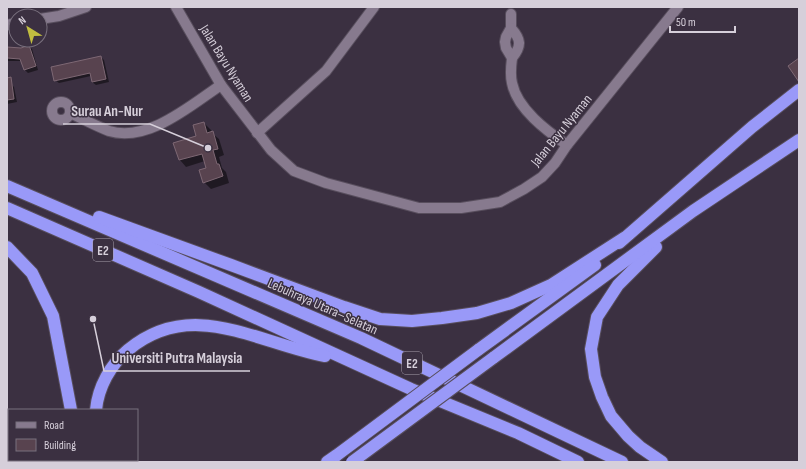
<svg xmlns="http://www.w3.org/2000/svg" width="806" height="469" font-family="'Sofia Sans Condensed',sans-serif">
<style>
.shadow{fill:#0007}
.building{fill:#58434f;stroke:#7e6874}
.lines{fill:none;stroke-linecap:round;stroke-linejoin:round}
.minor-casing{stroke:#584e5d;stroke-width:12}
.highway-casing{stroke:#584e5d;stroke-width:14}
.minor{stroke:#877a8e;stroke-width:10}
.highway{stroke:#9999f8;stroke-width:12}
.highway-bridge-casing{stroke:#584e5d;stroke-width:14;stroke-linecap:butt}
.highway-bridge{stroke:#9999f8;stroke-width:12}
.labels{text-anchor:middle;stroke-width:3;stroke-linejoin:round;paint-order:stroke}
.shield{fill:#3b3041;stroke:#a89fac;stroke-width:1}
.shield-label{font-size:13px;font-weight:bold;fill:#d6cfda}
.street-label{font-size:14px;fill:#d6cfda;stroke:#3b3041}
.leader{fill:none;stroke:#d6cfda;stroke-width:1.5}
.callout-dot{fill:#d6cfda;stroke:#3b3041;stroke-width:1.5}
.callout-label{font-size:15px;text-anchor:middle;font-weight:bold;fill:#d6cfda;stroke:#3b3041;stroke-width:3;stroke-linejoin:round;paint-order:stroke}
</style>
<rect width="100%" height="100%" fill="#3b3041"/>
<g class="shadow">
<polygon points="29,46 32,49 38,70 28,73 25,70 22,61 7,61 7,48 21,49"/>
<polygon points="101,57 104,60 109,82 96,85 92,82 91,76 59,83 55,80"/>
<polygon points="11,84 14,87 17,102 7,104 7,85"/>
<polygon points="204,123 211,130 212,133 219,139 224,155 219,157 222,168 226,172 229,183 211,189 204,182 207,168 205,161 186,167 180,160 198,137"/>
</g>
<g class="building">
<polygon points="29,45 36,66 24,70 20,59 7,58 7,47 21,48"/>
<polygon points="101,56 106,79 92,82 90,73 54,81 51,67"/>
<polygon points="799,58 799,82 788,66"/>
<polygon points="11,77 14,99 7,100 7,78"/>
<polygon points="204,122 207,133 213,131 218,149 213,150 217,164 219,164 223,176 203,183 199,170 206,168 202,154 179,160 173,143 196,136 193,125"/>
</g>
<g class="lines">
<g class="minor-casing">
<g id="minor">
<polyline points="176,7 221,85 271,150 294,171 326,183 419,208 461,208 500,202 524,189 542,177 555,163 567,145 678,7"/>
<polyline points="511,14 511,28 506,37 505,42 506,48 512,58"/>
<polyline points="40,19 59,16 86,7"/>
<polyline points="7,25 16,23"/>
<path d="M511 28C521 39 522 46 512 58 511 66 510 75 512 83 517 109 547 131 567 145"/>
<circle cx="61" cy="111" r="9"/>
<path d="M70 113C83 119 96 126 109 131 148 143 191 105 221 85"/>
<polyline points="257,133 326,71 374,7"/>
</g>
</g>
<g class="highway-casing">
<g id="highway">
<polyline points="7,186 361,338 622,462"/>
<polyline points="7,208 199,292 411,389 518,433 578,462"/>
<polyline points="99,217 231,265 344,307 380,319 412,321 442,318 477,313 511,303 551,285 624,238"/>
<polyline points="619,243 752,127 799,90"/>
<polyline points="7,247 32,273 53,316 71,410"/>
<polyline points="656,247 618,285 597,317 591,349 595,377 602,397 611,416 628,436 640,447 662,462"/>
<polyline points="478,350 595,265"/>
<polyline points="493,358 693,211 799,140"/>
<path d="M96 410C98 387 111 364 128 350 192 297 256 343 325 356"/>
<polyline points="87,460 88,462"/>
<polyline points="99,460 100,462"/>
<polyline points="327,462 337,455"/>
</g>
</g>
<use href="#minor" class="minor"/>
<use href="#highway" class="highway"/>
<g class="highway-bridge-casing">
<g id="highway-bridge">
<polyline points="337,455 478,350"/>
<polyline points="352,462 493,358"/>
</g>
</g>
<use href="#highway-bridge" class="highway-bridge"/>
</g>
<g class="labels">
<g class="shield">
<rect x="93" y="239" width="20" height="22" rx="3"/>
<rect x="402" y="352" width="20" height="22" rx="3"/>
</g>
<g class="shield-label">
<text x="103" y="255">E2</text>
<text x="412" y="368">E2</text>
</g>
<g class="street-label">
<text transform="translate(227 63) rotate(58)" y="5">Jalan Bayu Nyaman</text>
<text transform="translate(561 130) rotate(-51)" y="5">Jalan Bayu Nyaman</text>
<text transform="translate(323 306) rotate(24)" y="5">Lebuhraya Utara–Selatan</text>
</g>
</g>
<path class="leader" d="M208 148L150 124H63M93 319L104 371H250"/>
<g class="callout-dot">
<circle cx="208" cy="148" r="4"/>
<circle cx="93" cy="319" r="4"/>
</g>
<g class="callout-label">
<text x="107" y="116">Surau An-Nur</text>
<text x="177" y="363">Universiti Putra Malaysia</text>
</g>
<rect width="806" height="469" fill="none" stroke="#d6cfda" stroke-width="16"/>
<rect x="8" y="409" width="130" height="52" fill="#3b3041" stroke="#79707e"/>
<rect x="16" y="422" width="20" height="6" fill="#877a8e" stroke="#79707e"/>
<text x="44" y="429" font-size="12" fill="#d6cfda">Road</text>
<rect x="16" y="439" width="20" height="12" fill="#58434f" stroke="#79707e"/>
<text x="44" y="449" font-size="12" fill="#d6cfda">Building</text>
<g transform="translate(28 28) rotate(323)"><circle r="19" fill="#3b3041" stroke="#79707e"/>
<path d="M0-3L7 15L0 10L-7 15Z" fill="#c1bd40"/>
<text y="-6" font-size="11" font-weight="bold" text-anchor="middle" fill="#d6cfda">N</text>
</g>
<path d="M670 26v6h65v-6" fill="none" stroke="#d6cfda" stroke-width="2"/>
<text x="676" y="26" font-size="12" fill="#d6cfda" stroke="#3b3041" stroke-width="3" paint-order="stroke">50 m</text>
</svg>
